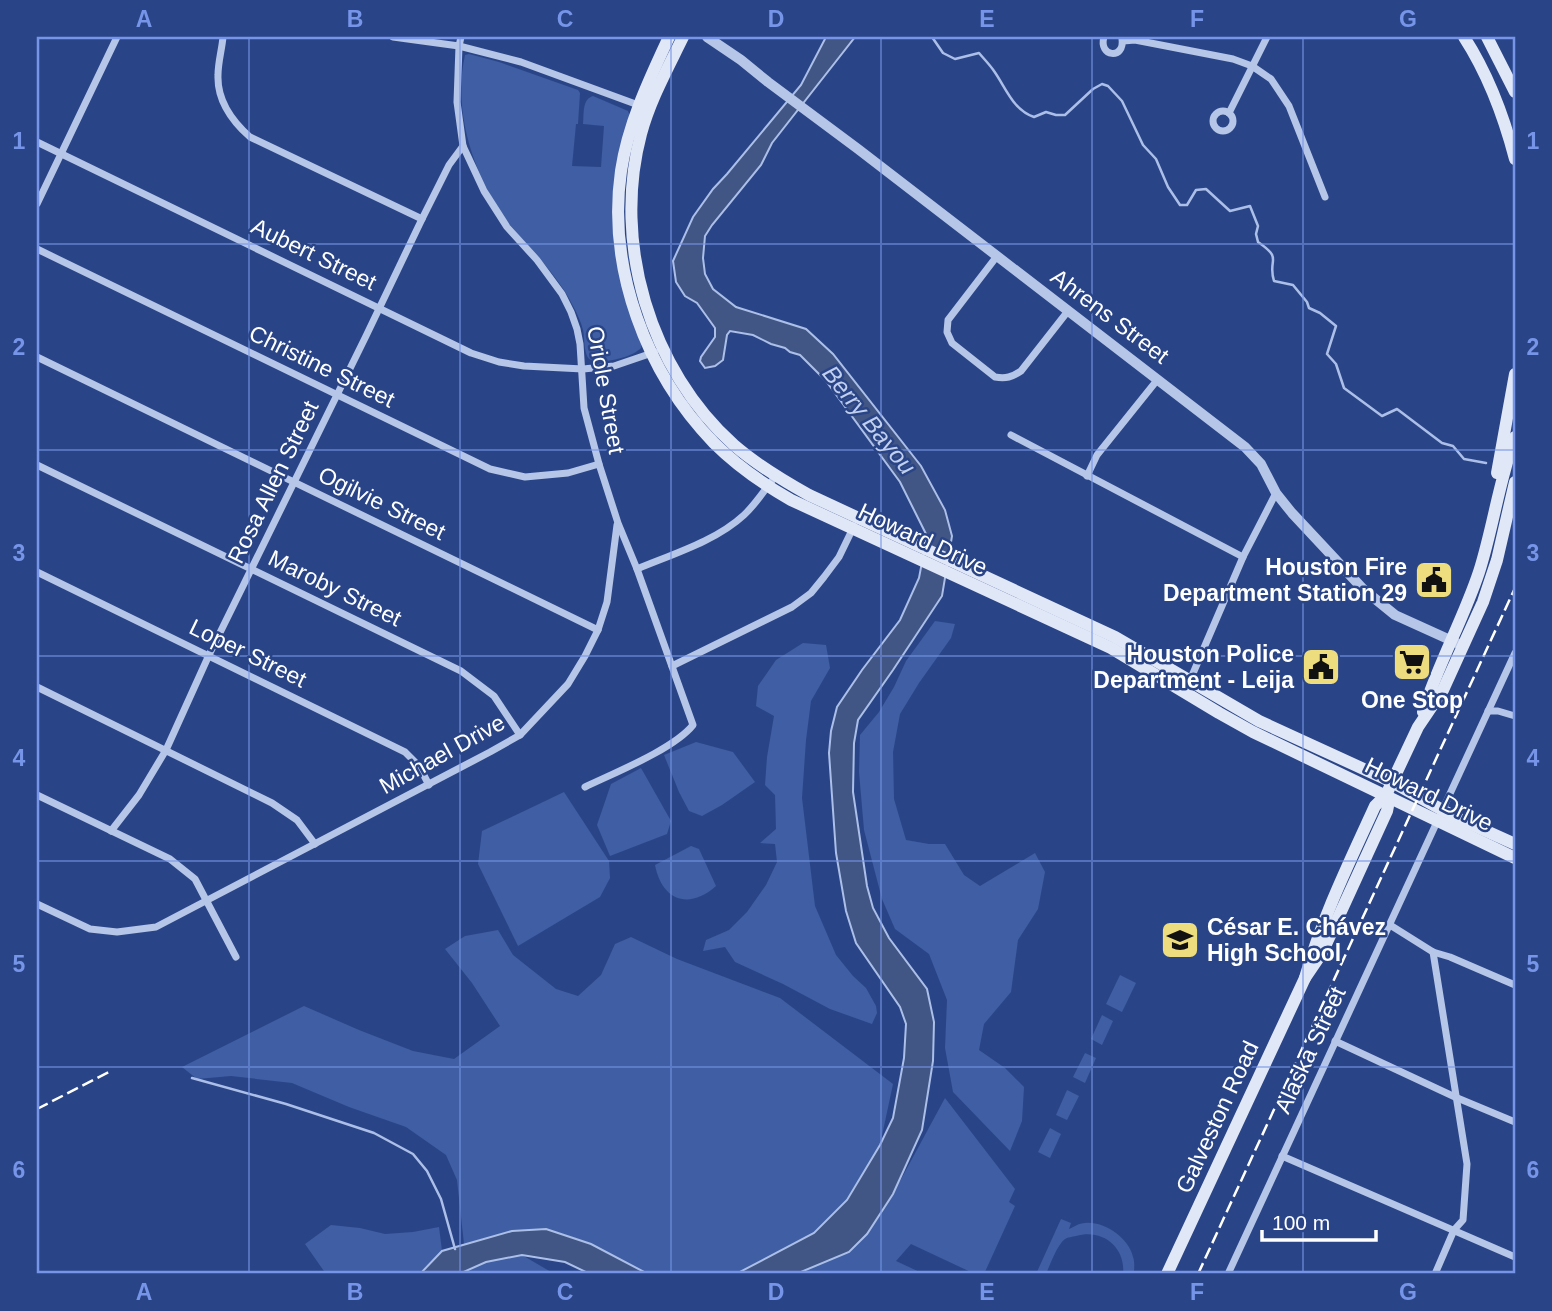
<svg xmlns="http://www.w3.org/2000/svg" width="1552" height="1311" font-family="Helvetica,sans-serif">
<style>
.green{fill:#3f5ea3}
.water{fill:#425686;stroke:#abbfe8;stroke-width:2}
.lines{fill:none;stroke-linecap:round;stroke-linejoin:round}
.stream{stroke:#abbfe8;stroke-width:2.5}
.minor{stroke:#b6c6e8;stroke-width:7}
.tertiary{stroke:#b6c6e8;stroke-width:10}
.secondary{stroke:#e0e7f7;stroke-width:12}
.rail{stroke:#fff;stroke-width:2.5;stroke-dasharray:12 5;stroke-linecap:butt}
.grid{fill:none;stroke:#7795e8;stroke-width:2;stroke-opacity:0.55}
.labels{text-anchor:middle;stroke-width:5;stroke-linejoin:round;paint-order:stroke}
.street-label{font-size:23px;fill:#fff;stroke:#2a4587}
.poi-label{font-size:23px;font-weight:bold;fill:#fff;stroke:#2a4587;text-anchor:end}
.water-label{font-size:24px;font-style:italic;fill:#c2d0ef;stroke:#2a4587}
.neatline{fill:none;stroke:#7795e8;stroke-width:2.5}
.grid-label{font-size:23px;text-anchor:middle;font-weight:bold;fill:#7795e8}
</style>
<rect width="100%" height="100%" fill="#2a4587"/>
<g class="green">
<path d="M469 54 499 62 578 90 580 93 578 124H576L572 166 601 167 604 126 583 124C584 114 582 99 593 96L628 111 630 116 616 180 642 342C641 348 642 348 637 351 631 357 599 365 591 360 583 356 585 338 583 330 581 322 577 313 573 306 558 275 532 252 511 226 475 180 452 114 465 55Z"/>
<polygon points="935,621 955,624 951,638 919,683 900,714 893,752 894,799 906,840 929,844 945,844 964,875 980,886 1035,853 1045,872 1038,909 1018,940 1011,992 984,1024 979,1050 1005,1068 1024,1087 1022,1121 1010,1151 953,1092 945,1048 947,1000 929,954 895,929 882,899 864,830 859,772 860,735 879,712 894,687 906,661"/>
<polygon points="803,643 826,645 830,668 811,701 806,740 802,798 815,906 836,955 853,976 866,988 876,1006 877,1013 872,1024 830,1009 783,984 735,962 725,947 703,951 706,940 729,930 747,912 766,885 777,862 775,844 760,843 776,829 775,795 765,785 767,757 774,716 756,706 758,686 776,660"/>
<polygon points="696,742 733,752 755,782 722,805 702,816 689,811 679,792 664,755"/>
<polygon points="641,768 671,821 667,834 610,856 597,825 611,784"/>
<polygon points="564,792 609,861 610,878 600,897 518,946 478,864 482,831"/>
<path d="M691 846 699 849 716 886C689 910 662 901 655 865Z"/>
<polygon points="498,930 513,955 556,989 578,996 601,975 615,944 631,937 677,959 780,998 893,1084 880,1145 847,1200 814,1233 736,1274 648,1274 591,1244 512,1231 464,1244 457,1180 446,1155 406,1127 349,1107 292,1083 231,1076 197,1079 182,1067 304,1006 359,1030 413,1051 454,1059 500,1026 472,983 445,949 465,936"/>
<polygon points="1120,975 1136,983 1122,1012 1106,1004"/>
<polygon points="1102,1015 1113,1021 1102,1045 1091,1039"/>
<polygon points="1085,1053 1096,1058 1085,1083 1073,1077"/>
<polygon points="1067,1090 1079,1096 1067,1120 1056,1115"/>
<polygon points="945,1098 1015,1189 1009,1202 1015,1206 984,1274 975,1274 911,1244 896,1261 924,1274 796,1274 849,1252 867,1234 893,1194"/>
<polygon points="1050,1128 1061,1134 1050,1158 1038,1152"/>
<path d="M1061 1219 1071 1223 1069 1229C1074 1227 1079 1223 1085 1223 1104 1221 1129 1238 1133 1257 1135 1262 1134 1269 1134 1274H1123C1126 1247 1102 1228 1076 1236 1072 1237 1068 1237 1065 1239 1057 1245 1050 1265 1046 1274H1036Z"/>
<polygon points="331,1225 360,1228 385,1234 413,1232 439,1227 442,1251 420,1274 326,1274 305,1244"/>
<polygon points="522,1255 551,1272 547,1274 459,1274 486,1262"/>
</g>
<g class="water">
<polygon points="826,37 855,37 772,143 761,165 712,225 705,236 703,258 705,274 713,289 736,307 806,329 833,354 921,466 945,510 952,536 942,596 893,670 858,720 854,743 853,792 867,886 873,908 889,938 927,989 934,1022 933,1061 922,1130 893,1194 867,1234 849,1252 796,1274 736,1274 814,1233 847,1200 880,1145 893,1118 904,1058 906,1024 900,1007 856,943 846,911 836,853 829,753 831,731 837,707 862,670 900,620 919,578 927,536 900,482 826,381 800,355 790,352 785,348 771,344 753,335 730,331 727,335 723,360 715,366 705,368 700,361 701,357 715,337 715,328 697,303 685,296 676,282 673,261 693,217 713,189 727,174 801,85"/>
<polygon points="546,1229 591,1244 648,1274 590,1274 565,1262 522,1255 486,1262 459,1274 420,1274 442,1251 512,1231"/>
</g>
<g class="lines">
<g class="stream">
<path d="M932 37 943 53 955 59 979 53C984 59 990 65 994 71 1006 88 1013 110 1034 117L1046 112 1056 115H1065L1093 89 1102 84 1108 86 1122 101 1143 145 1156 159 1168 187 1180 205H1187L1196 190 1206 189 1230 211 1250 206 1258 226 1256 234 1258 242C1284 260 1267 258 1274 281L1293 285 1307 302 1309 308 1320 313 1336 326 1327 354 1336 364 1344 388 1382 416 1397 409 1442 443 1453 446 1464 459 1486 463"/>
<polyline points="192,1078 286,1104 374,1133 413,1154 427,1171 441,1199 455,1249"/>
</g>
<g class="minor">
<path d="M223 37C222 49 218 62 218 75 217 100 232 121 250 137L422 219"/>
<polyline points="393,37 459,46 521,62 641,106"/>
<path d="M461 37 459 46 457 102 463 146 484 191 507 227 537 260 562 294 571 312 577 329 580 344 584 408 599 464 618 523 637 569 693 725C674 749 614 773 585 787"/>
<path d="M1104 37C1098 57 1125 60 1122 39"/>
<polyline points="1123,41 1135,40 1233,59 1252,66 1271,79 1289,106 1325,197"/>
<circle cx="1223" cy="121" r="10"/>
<polyline points="1229,113 1267,37"/>
<polyline points="37,142 471,353 499,362 524,366 583,369 614,366 655,352"/>
<polyline points="37,204 117,37"/>
<polyline points="37,249 490,469 525,477 568,473 599,464"/>
<path d="M997 256 948 320 947 332 952 343 995 377C1006 379 1012 377 1021 371L1068 311"/>
<polyline points="37,357 598,630"/>
<polyline points="1011,435 1243,557"/>
<polyline points="37,465 461,671 494,696 520,735"/>
<polyline points="1087,476 1097,455 1158,379"/>
<path d="M637 569C673 554 716 541 744 515 756 504 765 489 775 477"/>
<polyline points="37,572 405,752 419,766 429,785"/>
<polyline points="672,666 792,607 811,593 824,577 839,557 854,526"/>
<polyline points="37,687 272,803 297,820 315,844"/>
<polyline points="1185,692 1243,557 1276,493"/>
<polyline points="1488,711 1498,711 1515,716"/>
<polyline points="37,795 170,859 195,879 236,957"/>
<polyline points="111,831 139,795 166,750 209,655 366,336 422,219 449,165 463,146"/>
<polyline points="37,904 90,929 117,932 156,927 490,752 520,735 568,684 585,656 598,630 607,602 617,525"/>
<polyline points="1390,925 1433,952 1450,957 1515,985"/>
<polyline points="1433,952 1467,1164 1463,1220 1454,1230 1435,1274"/>
<polyline points="1335,1041 1455,1097 1515,1122"/>
<polyline points="1282,1156 1515,1257"/>
<polyline points="1228,1274 1515,653"/>
</g>
<polyline class="tertiary" points="707,37 741,60 768,82 858,149 1245,447 1261,464 1276,493 1292,513 1363,589 1395,615 1459,644"/>
<g class="secondary">
<path d="M669 37C649 80 628 124 621 171 607 268 646 373 714 443 736 465 763 484 791 500L1111 648 1219 713 1253 732 1515 858"/>
<path d="M683 37C668 68 650 100 641 134 612 243 650 370 734 445 757 465 782 480 809 495L1115 637 1259 721 1392 782 1455 817 1515 844"/>
<path d="M1464 37C1488 74 1504 117 1515 159"/>
<polyline points="1487,37 1515,92"/>
<polyline points="1497,473 1515,374"/>
<path d="M1423 712C1438 664 1463 620 1479 572 1493 528 1499 481 1515 437"/>
<path d="M1305 978C1322 918 1349 863 1375 806L1386 795 1418 727 1443 690 1483 602 1497 560 1515 482"/>
<polyline points="1167,1274 1305,978 1322,953 1387,811 1388,806 1386,795"/>
</g>
<g class="rail">
<polyline points="37,1109 109,1072"/>
<polyline points="1198,1274 1515,588"/>
</g>
</g>
<path class="grid" d="M249 37V1274M460 37V1274M671 37V1274M881 37V1274M1092 37V1274M1303 37V1274M37 244H1515M37 450H1515M37 656H1515M37 861H1515M37 1067H1515"/>
<defs>
<g id="civic-square" transform="scale(2.0125)"><rect x="-9" y="-9" width="18" height="18" rx="4" fill="#eedd7e" stroke="#2a4587"/><path d="M-.6-6.5H3V-4.5H.6V-3L4-1V1h2V6H-6V1h2V-1L-.6-3ZM-1.2 2.5V6h2.4V2.5Z" fill="#111"/></g>
<g id="supermarket-square" transform="scale(2.0125)"><rect x="-9" y="-9" width="18" height="18" rx="4" fill="#eedd7e" stroke="#2a4587"/><path d="M-6-5.5h2.5l.6 2H6L4.5 2H-2.5L-4.4-4H-6ZM-1.5 3.2a1.3 1.3 0 1 0 .1 0ZM3 3.2a1.3 1.3 0 1 0 .1 0Z" fill="#111"/></g>
<g id="school-square" transform="scale(2.0125)"><rect x="-9" y="-9" width="18" height="18" rx="4" fill="#eedd7e" stroke="#2a4587"/><path d="M0-5L7-2L0 1L-7-2ZM-4 1L0 2.5L4 1V4Q0 6-4 4Z" fill="#111"/></g>
</defs>
<g fill-rule="evenodd">
<use href="#civic-square" x="1434" y="580"/>
<use href="#supermarket-square" x="1412" y="662"/>
<use href="#civic-square" x="1321" y="667"/>
<use href="#school-square" x="1180" y="940"/>
</g>
<g class="labels">
<g class="street-label">
<text transform="translate(314 254) rotate(26)" y="8">Aubert Street</text>
<text transform="translate(1110 316) rotate(37)" y="8">Ahrens Street</text>
<text transform="translate(322 366) rotate(26)" y="8">Christine Street</text>
<text transform="translate(606 390) rotate(80)" y="8">Oriole Street</text>
<text transform="translate(273 482) rotate(-64)" y="8">Rosa Allen Street</text>
<text transform="translate(382 503) rotate(26)" y="8">Ogilvie Street</text>
<text transform="translate(923 539) rotate(25)" y="8">Howard Drive</text>
<text transform="translate(335 588) rotate(26)" y="8">Maroby Street</text>
<text transform="translate(248 653) rotate(26)" y="8">Loper Street</text>
<text transform="translate(442 754) rotate(-29)" y="8">Michael Drive</text>
<text transform="translate(1429 794) rotate(26)" y="8">Howard Drive</text>
<text transform="translate(1310 1050) rotate(-65)" y="8">Alaska Street</text>
<text transform="translate(1217 1117) rotate(-65)" y="8">Galveston Road</text>
</g>
<g class="poi-label">
<text x="1407" y="575">Houston Fire<tspan x="1407" dy="26">Department Station 29</tspan></text>
<text x="1294" y="662">Houston Police<tspan x="1294" dy="26">Department - Leija</tspan></text>
<text x="1412" y="708" text-anchor="middle">One Stop</text>
<text x="1207" y="935" text-anchor="start">César E. Chávez<tspan x="1207" dy="26">High School</tspan></text>
</g>
<g class="water-label">
<text transform="translate(869 420) rotate(51)" y="8">Berry Bayou</text>
</g>
</g>
<rect width="1552" height="1311" fill="none" stroke="#2a4587" stroke-width="77"/>
<path d="M1262 1230v10h114v-10" fill="none" stroke="#ffffff" stroke-width="3.5"/>
<text x="1272" y="1230" font-size="21" fill="#ffffff" stroke="#2a4587" stroke-width="5" paint-order="stroke">100 m</text>
<rect x="38" y="38" width="1476" height="1234" class="neatline"/>
<g class="grid-label">
<text x="144" y="27">A</text>
<text x="355" y="27">B</text>
<text x="565" y="27">C</text>
<text x="776" y="27">D</text>
<text x="987" y="27">E</text>
<text x="1197" y="27">F</text>
<text x="1408" y="27">G</text>
<text x="19" y="149">1</text>
<text x="1533" y="149">1</text>
<text x="19" y="355">2</text>
<text x="1533" y="355">2</text>
<text x="19" y="561">3</text>
<text x="1533" y="561">3</text>
<text x="19" y="766">4</text>
<text x="1533" y="766">4</text>
<text x="19" y="972">5</text>
<text x="1533" y="972">5</text>
<text x="19" y="1178">6</text>
<text x="1533" y="1178">6</text>
<text x="144" y="1300">A</text>
<text x="355" y="1300">B</text>
<text x="565" y="1300">C</text>
<text x="776" y="1300">D</text>
<text x="987" y="1300">E</text>
<text x="1197" y="1300">F</text>
<text x="1408" y="1300">G</text>
</g>
</svg>
